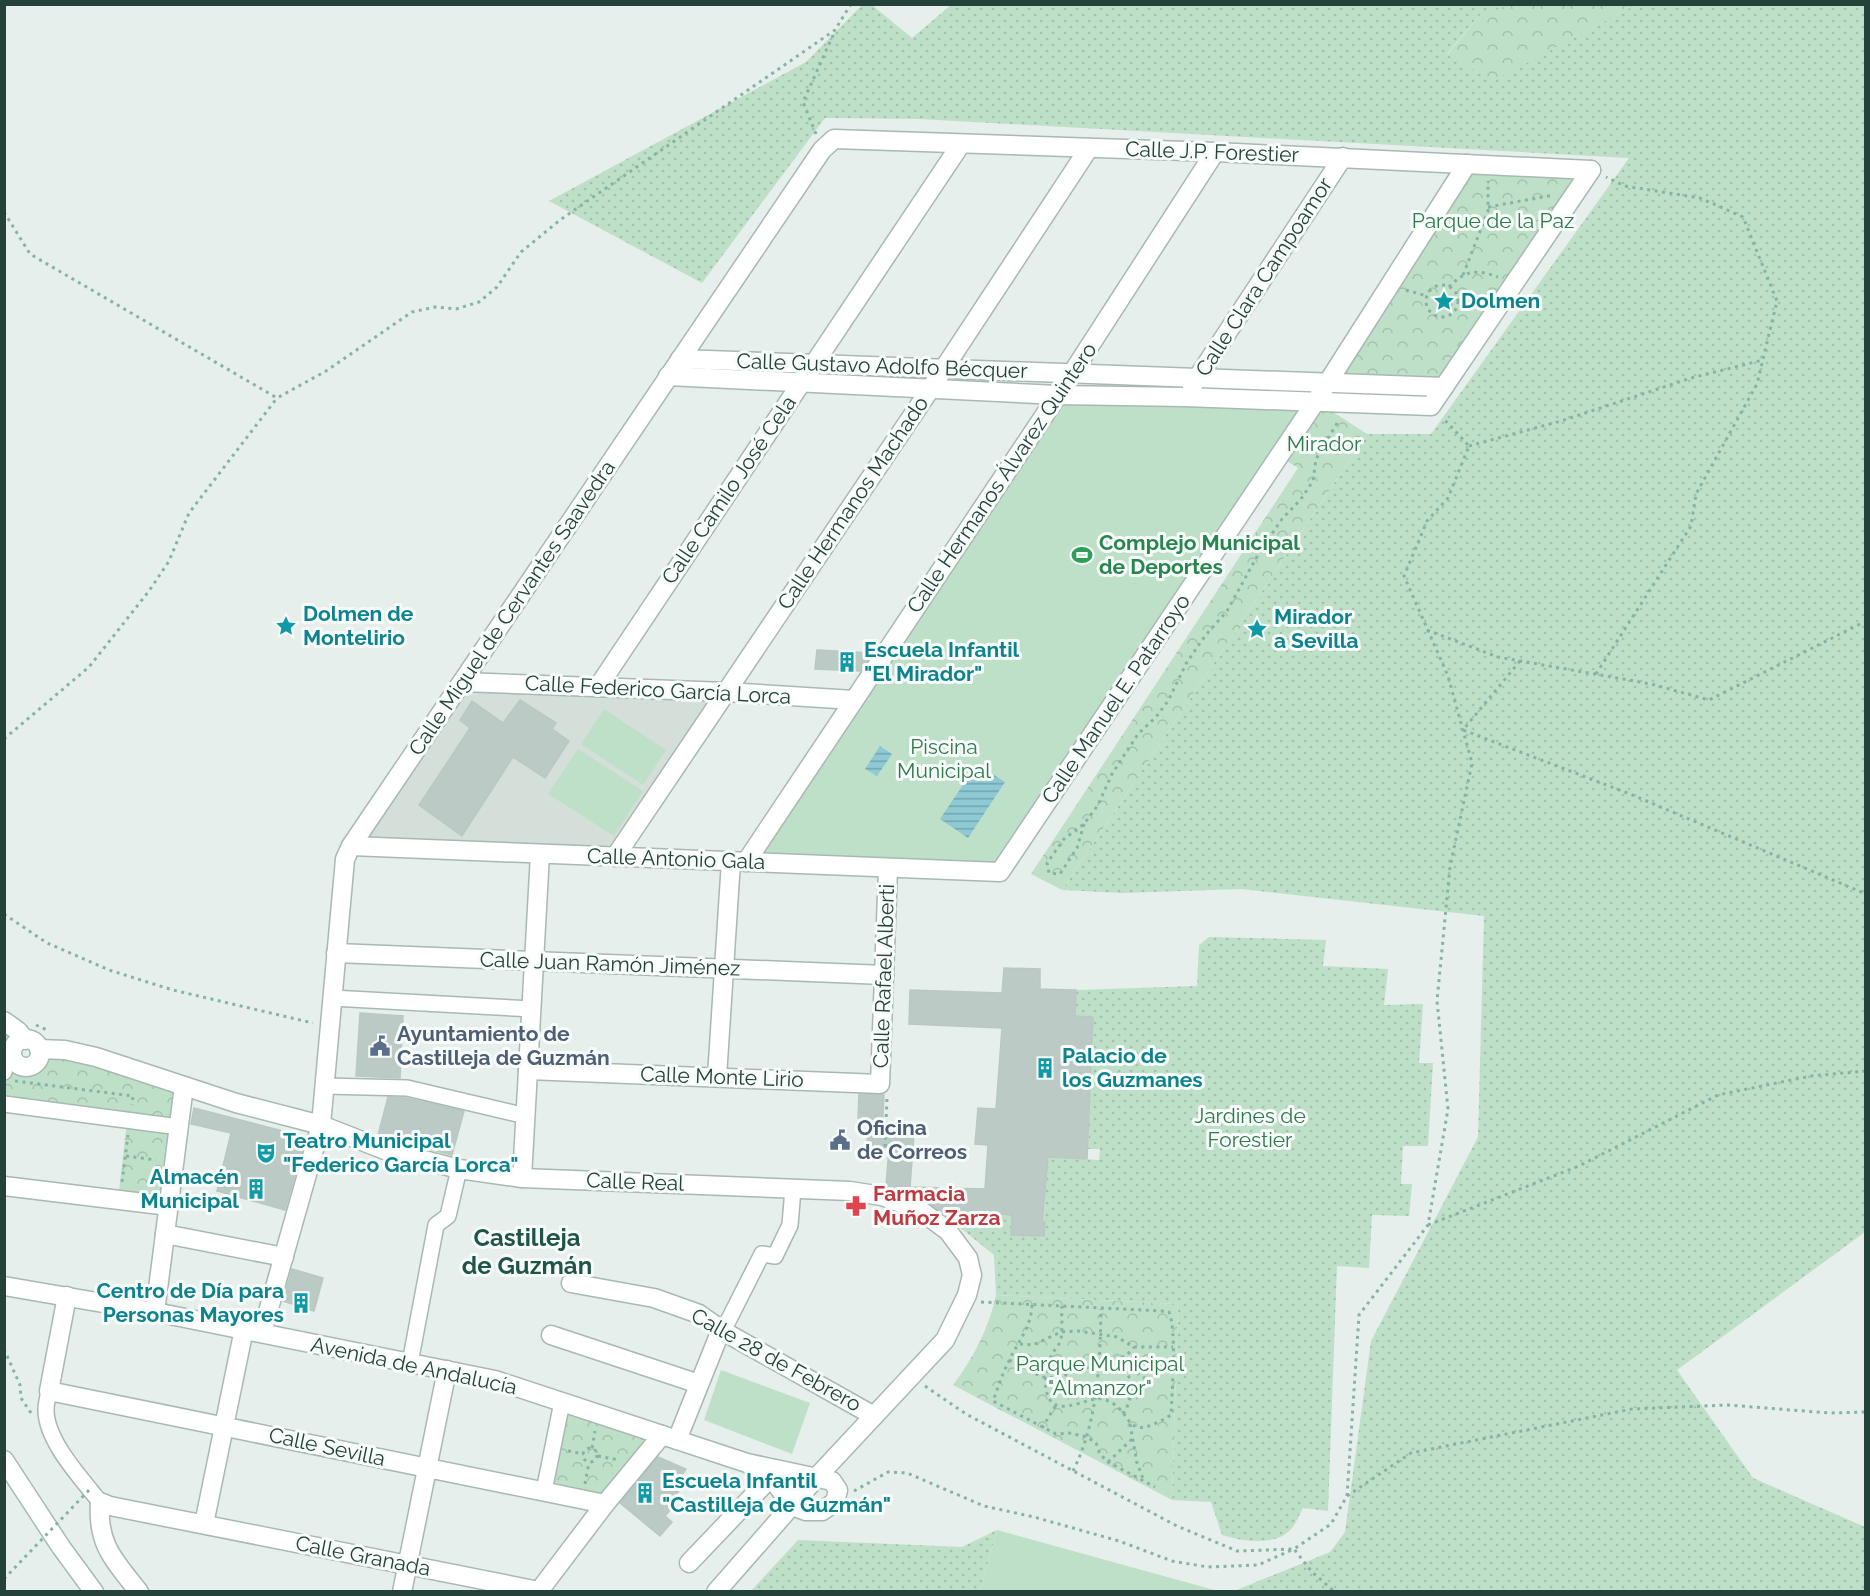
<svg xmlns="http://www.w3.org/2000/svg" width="1870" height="1596" font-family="Raleway,sans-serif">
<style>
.built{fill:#d4dfda}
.grass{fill:url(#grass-dots)}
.forest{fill:url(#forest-crowns)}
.pitch{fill:#bfe0c8}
.water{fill:url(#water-rules)}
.building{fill:#bbcac4;stroke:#b8c9c2;stroke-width:1.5}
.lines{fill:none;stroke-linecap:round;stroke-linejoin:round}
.pedestrian-casing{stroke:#a8b8b2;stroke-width:18}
.minor-casing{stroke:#a8b8b2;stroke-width:21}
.secondary-casing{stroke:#a4bbb3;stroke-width:21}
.path{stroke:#86b3a5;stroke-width:3;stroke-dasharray:3 4.5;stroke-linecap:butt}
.pedestrian{stroke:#fff;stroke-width:15}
.minor{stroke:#fff;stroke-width:18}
.secondary{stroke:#fff;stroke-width:18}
.path-bridge{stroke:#86b3a5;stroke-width:3;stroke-dasharray:3 4.5;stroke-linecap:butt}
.labels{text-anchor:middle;stroke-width:6;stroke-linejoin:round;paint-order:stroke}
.street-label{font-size:21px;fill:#24423a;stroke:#f7fbf9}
.park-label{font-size:21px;fill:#2d7a4b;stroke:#f7fbf9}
.culture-label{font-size:21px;font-weight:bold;fill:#0d838f;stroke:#f7fbf9;text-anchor:start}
.leisure-label{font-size:21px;font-weight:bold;fill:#27864d;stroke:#f7fbf9;text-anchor:start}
.service-label{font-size:21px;font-weight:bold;fill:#4e5e75;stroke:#f7fbf9;text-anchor:start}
.health-label{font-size:21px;font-weight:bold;fill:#be3a42;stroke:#f7fbf9;text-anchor:start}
.quarter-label{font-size:24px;font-weight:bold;fill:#1f5548;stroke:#f7fbf9}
</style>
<defs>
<pattern id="grass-dots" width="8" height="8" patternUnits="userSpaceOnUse" patternTransform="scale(1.5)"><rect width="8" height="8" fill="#bfe0c8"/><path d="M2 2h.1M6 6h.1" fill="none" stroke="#a4c1ad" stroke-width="1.8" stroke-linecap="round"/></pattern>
<pattern id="forest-crowns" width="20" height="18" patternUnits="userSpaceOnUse" patternTransform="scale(1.5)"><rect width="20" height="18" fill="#bfe0c8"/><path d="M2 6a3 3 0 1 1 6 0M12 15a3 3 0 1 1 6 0" fill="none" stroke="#a4c1ad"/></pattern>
<pattern id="water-rules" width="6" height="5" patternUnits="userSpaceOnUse" patternTransform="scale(1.5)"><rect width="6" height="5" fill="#8ec9d4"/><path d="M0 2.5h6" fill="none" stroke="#74a5ad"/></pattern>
</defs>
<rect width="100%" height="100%" fill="#e6efeb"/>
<polygon class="built" points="462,682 726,692 615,857 351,846"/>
<g class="grass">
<polygon points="862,5 872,5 912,38 951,5 1512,5 1479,16 1447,54 1493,80 1635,5 1865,5 1865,1232 1677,1370 1753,1478 1865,1527 1865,1591 1234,1591 1330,1552 1345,1532 1371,1341 1478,1137 1484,916 1241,889 1123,893 1062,890 1367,434 1431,434 1629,158 919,119 825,118 702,283 549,201 806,62"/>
<path d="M1209 937 1326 940 1323 966 1388 969 1384 1005 1423 1004 1419 1063H1433L1428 1146H1403L1401 1184H1412L1409 1216 1372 1215 1369 1268 1337 1266 1328 1511 1303 1508C1299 1515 1296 1524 1291 1529 1276 1547 1241 1541 1222 1535L1211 1502 1172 1500 1178 1304 996 1295 994 1255 958 1226V1210L1012 1215 1011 1235 1044 1236 1045 1223 1042 1222 1048 1157 1099 1160 1100 1149H1088L1093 1017 1075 1016 1076 990 1197 986 1199 945Z"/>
<polygon points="997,1530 980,1591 750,1592 798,1540 962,1547"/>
</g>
<g class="forest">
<polygon points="1512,4 1635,4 1635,5 1493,81 1447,55 1479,16"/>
<polygon points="1467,164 1591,170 1444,387 1328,383"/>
<polygon points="1316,401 1367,434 1062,890 1031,874 1298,468 1279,456"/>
<polygon points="4,1021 16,1043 13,1047 12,1056 5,1056"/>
<path d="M39 1049 184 1086 169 1206 118 1200 127 1121 5 1104V1064L13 1060 24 1067C35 1066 40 1060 39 1049Z"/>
<path d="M996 1295 1178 1304 1172 1500 953 1385C973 1359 989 1328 996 1295Z"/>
<polygon points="562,1402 662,1435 605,1504 544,1491"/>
</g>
<g class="pitch">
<polygon points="1058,395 1316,401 1000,872 746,862"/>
<polygon points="604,709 666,750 643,785 581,744"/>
<polygon points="578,749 643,791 614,836 548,794"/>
<polygon points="721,1370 810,1403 792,1454 704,1420"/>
<polygon points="997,1530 1218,1591 980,1591"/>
</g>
<g class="water">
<polygon points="880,746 892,754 877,776 865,769"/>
<polygon points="977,764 1005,782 968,838 940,819"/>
</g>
<g class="building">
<polygon points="817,650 872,653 860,671 815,669"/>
<polygon points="520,700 556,723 552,729 569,741 545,778 513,757 462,836 419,805 470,728 460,720 472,701 503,723"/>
<polygon points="1004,968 1040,969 1040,989 1076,990 1075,1016 1093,1017 1087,1159 1048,1157 1042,1222 1045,1222 1044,1236 1011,1235 1012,1215 958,1210 948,1217 924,1200 886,1186 889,1148 867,1146 868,1119 858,1118 859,1094 884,1095 882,1133 914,1134 910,1187 985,1189 988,1145 975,1144 978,1108 996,1109 1002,1028 909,1024 910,990 1002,993"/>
<polygon points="360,1013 403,1016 400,1078 356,1076"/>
<polygon points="388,1097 406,1098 464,1111 452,1155 378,1135"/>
<polygon points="194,1108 306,1137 285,1210 217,1191 231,1133 191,1124"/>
<polygon points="292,1269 323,1278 314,1311 283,1301"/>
<polygon points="658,1457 686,1469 674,1487 679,1491 668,1503 672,1508 665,1516 672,1522 660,1536 620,1503"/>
</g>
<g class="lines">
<g class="pedestrian-casing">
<g id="pedestrian">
<polyline points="332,998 532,1009"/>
<polyline points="4,1072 6,1063"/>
<polyline points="325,1086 407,1088 526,1116"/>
<polyline points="4,1104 179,1127"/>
<polyline points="723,1331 762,1254 775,1256 790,1225 793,1189"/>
<polyline points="410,1363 436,1225 448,1216 459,1169"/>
<path d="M49 1391C48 1397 46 1403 46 1410 46 1441 81 1478 100 1502"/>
<polyline points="544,1491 562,1402"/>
</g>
</g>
<g class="minor-casing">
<g id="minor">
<polyline points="680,359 1444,387"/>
<polyline points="668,376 1058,395 1185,397 1431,406 1591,170"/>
<polyline points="1192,386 1343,157"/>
<polyline points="462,682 726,692 854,700"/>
<polyline points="598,687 961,144"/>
<polyline points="351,846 1000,872 1316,401 1467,164"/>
<polyline points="615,857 931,388 1089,148"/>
<polyline points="746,862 1058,395 1215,152"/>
<polyline points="336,953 884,975"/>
<circle cx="26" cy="1053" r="14"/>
<polyline points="39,1049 65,1050 96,1057 236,1103 321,1125 385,1150 459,1169 522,1178 850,1191 882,1196 920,1210 948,1231 968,1258 972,1275 967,1295 945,1340 815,1479 716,1592"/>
<polyline points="528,1070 880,1084 888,868"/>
<polyline points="717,1077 731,861"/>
<polyline points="522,1178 540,854"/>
<polyline points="4,1186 169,1206"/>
<polyline points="165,1234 284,1257"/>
<polyline points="571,1283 654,1298 699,1314 723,1331 874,1416"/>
<polyline points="4,1286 155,1312 495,1380 747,1463 832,1481 838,1490 835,1502 822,1511 806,1511 792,1506 771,1477 747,1463"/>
<polyline points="67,1296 49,1391 605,1504"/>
<polyline points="155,1312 184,1086"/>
<polyline points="262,1333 321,1125 345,859 351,846 822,150 834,139 1215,152 1591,170"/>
<polyline points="551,1335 699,1384"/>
<polyline points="677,1440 721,1330"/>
<polyline points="204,1524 244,1329"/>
<polyline points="689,1563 771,1477"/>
<path d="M139 1592C114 1560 97 1545 100 1502L110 1506 539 1591 605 1504 662 1435"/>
<polyline points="402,1592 447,1370"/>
</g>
</g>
<g class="secondary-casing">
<g id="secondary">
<polyline points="4,1021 18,1031 25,1040"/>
<polyline points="4,1460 61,1547 94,1592"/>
</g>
</g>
<g class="path">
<polyline points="816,134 803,102 834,33"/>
<polyline points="1488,207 1554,195"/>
<polyline points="4,212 30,254 277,398 326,371 412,312 435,307 456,309 479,302 497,287 521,252 560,220 835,30 851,4"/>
<polyline points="1463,275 1488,211 1488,181"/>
<circle cx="1442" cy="301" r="16"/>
<path d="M1449 287C1465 270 1476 269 1498 277"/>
<polyline points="1406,290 1427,296"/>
<polyline points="1469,446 1561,421 1691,378 1763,360"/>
<polyline points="1427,630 1498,657 1651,684 1709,700 1866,621"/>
<polyline points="1520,661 1463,730 1630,794 1866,894"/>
<polyline points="1596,674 1691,526 1696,494 1757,384 1777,301 1743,217 1700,198 1625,186 1606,177"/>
<polyline points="4,739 89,667 149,591 169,561 189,513 277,398"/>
<polyline points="1084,824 1077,848 1060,874 1049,873 1047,863 1064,839 1084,824 1098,805 1112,774 1138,734 1156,717 1168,701 1187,662 1205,636 1227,611 1259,553 1282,519 1301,499 1313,481 1316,459 1339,420"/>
<polyline points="4,914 47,943 109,970 173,990 313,1023"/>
<polyline points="36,1025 49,1031"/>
<polyline points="15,1081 133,1096 132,1105"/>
<polyline points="885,1147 887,1098"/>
<polyline points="126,1156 156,1160"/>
<polyline points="122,1182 128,1135"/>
<polyline points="1428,1225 1579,1166 1718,1095 1811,1076 1866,1071"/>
<path d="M981 1302 1162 1311 1169 1312C1177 1332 1172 1391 1171 1415 1118 1447 1138 1408 1102 1399 1090 1396 1060 1416 1050 1400 1042 1388 1046 1367 1052 1355 1054 1349 1060 1345 1061 1339 1063 1328 1061 1317 1062 1306"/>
<path d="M1032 1305C1031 1328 1018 1341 1009 1361 1002 1374 998 1388 993 1401L1056 1434 1069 1433 1087 1437 1096 1443 1100 1454 1108 1462 1155 1487"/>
<polyline points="1020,1344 1033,1345 1061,1332 1078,1331 1117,1337 1134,1347 1173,1347"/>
<polyline points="4,1349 20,1385 21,1398 31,1413"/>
<polyline points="1120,1358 1128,1366 1146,1379 1135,1394 1130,1397"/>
<polyline points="1009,1360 1042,1377 1058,1378 1075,1371 1126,1356 1134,1347"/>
<path d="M1111 1361C1116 1366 1125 1371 1129 1377 1135 1387 1129 1406 1123 1414"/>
<polyline points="925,1386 966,1414 1177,1526 1237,1551 1294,1549 1331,1524 1347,1496 1411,1453 1632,1409 1728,1405 1829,1413 1866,1412"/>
<polyline points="1130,1424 1137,1463 1144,1481"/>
<polyline points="1042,1428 1056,1405"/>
<circle cx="590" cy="1455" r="7"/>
<polyline points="592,1448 595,1431"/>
<polyline points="568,1451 584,1454"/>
<polyline points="598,1456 619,1460"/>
<polyline points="1108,1462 1132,1439"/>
<path d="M1073 1471C1098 1421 1100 1364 1101 1309"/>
<polyline points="585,1484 589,1462"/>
<polyline points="854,1491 888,1472 907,1473 984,1506 1034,1517 1119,1541 1172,1561 1208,1567 1258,1565 1294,1549 1312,1572 1335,1592"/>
<polyline points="1347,1496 1359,1315 1428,1225 1448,1109 1437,1001 1450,867 1472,763 1448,676 1404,576 1427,521 1448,498 1469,446 1443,418"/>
</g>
<use href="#pedestrian" class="pedestrian"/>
<use href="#minor" class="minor"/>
<use href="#secondary" class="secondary"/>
<polyline class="path-bridge" points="4,1579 90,1489"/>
</g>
<defs>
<g id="sight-bare" transform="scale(1.62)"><path d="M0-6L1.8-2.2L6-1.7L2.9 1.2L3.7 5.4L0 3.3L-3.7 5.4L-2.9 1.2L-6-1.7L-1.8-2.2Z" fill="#0f9aa8" stroke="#f7fbf9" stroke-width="2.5" paint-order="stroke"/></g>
<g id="stadium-bare" transform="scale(1.62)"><path d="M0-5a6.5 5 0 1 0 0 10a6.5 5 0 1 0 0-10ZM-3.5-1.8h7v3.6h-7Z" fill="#2e9e5b" stroke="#f7fbf9" stroke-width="2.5" paint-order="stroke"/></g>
<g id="building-bare" transform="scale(1.62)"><path d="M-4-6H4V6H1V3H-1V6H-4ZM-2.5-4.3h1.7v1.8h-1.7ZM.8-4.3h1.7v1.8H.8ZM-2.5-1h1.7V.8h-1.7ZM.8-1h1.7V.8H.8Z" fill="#0f9aa8" stroke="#f7fbf9" stroke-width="2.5" paint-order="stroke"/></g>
<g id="civic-bare" transform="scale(1.62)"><path d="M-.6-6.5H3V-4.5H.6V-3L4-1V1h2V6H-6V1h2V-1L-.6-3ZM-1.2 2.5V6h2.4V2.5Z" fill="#5c6f8a" stroke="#f7fbf9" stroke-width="2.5" paint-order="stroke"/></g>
<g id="theatre-bare" transform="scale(1.62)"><path d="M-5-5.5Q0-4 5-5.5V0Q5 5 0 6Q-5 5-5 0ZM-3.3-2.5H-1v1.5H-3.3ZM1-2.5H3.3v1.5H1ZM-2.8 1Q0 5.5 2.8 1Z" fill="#0f9aa8" stroke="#f7fbf9" stroke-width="2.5" paint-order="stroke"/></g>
<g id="pharmacy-bare" transform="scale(1.62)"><path d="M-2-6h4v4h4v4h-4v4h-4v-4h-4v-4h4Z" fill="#e0444e" stroke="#f7fbf9" stroke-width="2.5" paint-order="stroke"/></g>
</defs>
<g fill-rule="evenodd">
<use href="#sight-bare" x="1444" y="301"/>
<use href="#stadium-bare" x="1082" y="555"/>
<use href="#sight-bare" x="286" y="626"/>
<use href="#sight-bare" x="1257" y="629"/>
<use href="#building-bare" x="847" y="662"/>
<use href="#civic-bare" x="380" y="1046"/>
<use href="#building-bare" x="1045" y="1068"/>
<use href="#civic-bare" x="840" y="1140"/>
<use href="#theatre-bare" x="266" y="1153"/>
<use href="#building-bare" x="256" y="1189"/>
<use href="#pharmacy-bare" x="856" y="1206"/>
<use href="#building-bare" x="301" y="1303"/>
<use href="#building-bare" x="645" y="1493"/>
</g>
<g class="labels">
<g class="street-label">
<text transform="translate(1212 152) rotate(2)" y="7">Calle J.P. Forestier</text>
<text transform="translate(1264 277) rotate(-57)" y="7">Calle Clara Campoamor</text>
<text transform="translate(882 366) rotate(2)" y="7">Calle Gustavo Adolfo Bécquer</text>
<text transform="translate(1002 478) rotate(-56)" y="7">Calle Hermanos Álvarez Quintero</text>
<text transform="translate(729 490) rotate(-56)" y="7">Calle Camilo José Cela</text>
<text transform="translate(853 503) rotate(-56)" y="7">Calle Hermanos Machado</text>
<text transform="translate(512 608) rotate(-56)" y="7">Calle Miguel de Cervantes Saavedra</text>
<text transform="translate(658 690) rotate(3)" y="7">Calle Federico García Lorca</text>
<text transform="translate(1116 699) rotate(-56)" y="7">Calle Manuel E. Patarroyo</text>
<text transform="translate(676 859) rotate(2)" y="7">Calle Antonio Gala</text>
<text transform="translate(610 964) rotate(2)" y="7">Calle Juan Ramón Jiménez</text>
<text transform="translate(884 976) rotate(-88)" y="7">Calle Rafael Alberti</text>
<text transform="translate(722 1077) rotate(2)" y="7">Calle Monte Lirio</text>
<text transform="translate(635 1182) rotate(2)" y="7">Calle Real</text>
<text transform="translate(776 1360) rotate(29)" y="7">Calle 28 de Febrero</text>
<text transform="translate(414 1366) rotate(12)" y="7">Avenida de Andalucía</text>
<text transform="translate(327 1447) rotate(12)" y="7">Calle Sevilla</text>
<text transform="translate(363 1556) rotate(11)" y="7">Calle Granada</text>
</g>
<g class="park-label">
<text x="1493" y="228">Parque de la Paz</text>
<text x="1324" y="451">Mirador</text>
<text x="944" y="754">Piscina<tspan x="944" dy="24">Municipal</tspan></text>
<text x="1250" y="1123">Jardines de<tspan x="1250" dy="24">Forestier</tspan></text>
<text x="1100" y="1371">Parque Municipal<tspan x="1100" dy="24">"Almanzor"</tspan></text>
</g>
<g class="culture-label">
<text x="1461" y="308">Dolmen</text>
<text x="303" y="621">Dolmen de<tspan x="303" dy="24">Montelirio</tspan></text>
<text x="1274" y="624">Mirador<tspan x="1274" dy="24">a Sevilla</tspan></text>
<text x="864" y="657">Escuela Infantil<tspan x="864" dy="24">"El Mirador"</tspan></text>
<text x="1062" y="1063">Palacio de<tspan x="1062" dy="24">los Guzmanes</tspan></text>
<text x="283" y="1148">Teatro Municipal<tspan x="283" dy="24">"Federico García Lorca"</tspan></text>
<text x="239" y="1184" text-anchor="end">Almacén<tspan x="239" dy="24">Municipal</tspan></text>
<text x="284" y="1298" text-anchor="end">Centro de Día para<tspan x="284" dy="24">Personas Mayores</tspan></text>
<text x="662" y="1488">Escuela Infantil<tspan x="662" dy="24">"Castilleja de Guzmán"</tspan></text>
</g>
<g class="leisure-label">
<text x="1099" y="550">Complejo Municipal<tspan x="1099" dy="24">de Deportes</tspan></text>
</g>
<g class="service-label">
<text x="397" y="1041">Ayuntamiento de<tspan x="397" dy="24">Castilleja de Guzmán</tspan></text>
<text x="857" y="1135">Oficina<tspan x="857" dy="24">de Correos</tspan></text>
</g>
<g class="health-label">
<text x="873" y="1201">Farmacia<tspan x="873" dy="24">Muñoz Zarza</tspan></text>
</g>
<g class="quarter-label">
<text x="527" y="1246">Castilleja<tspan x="527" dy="28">de Guzmán</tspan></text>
</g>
</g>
<rect width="1870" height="1596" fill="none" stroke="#24423a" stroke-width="12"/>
</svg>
